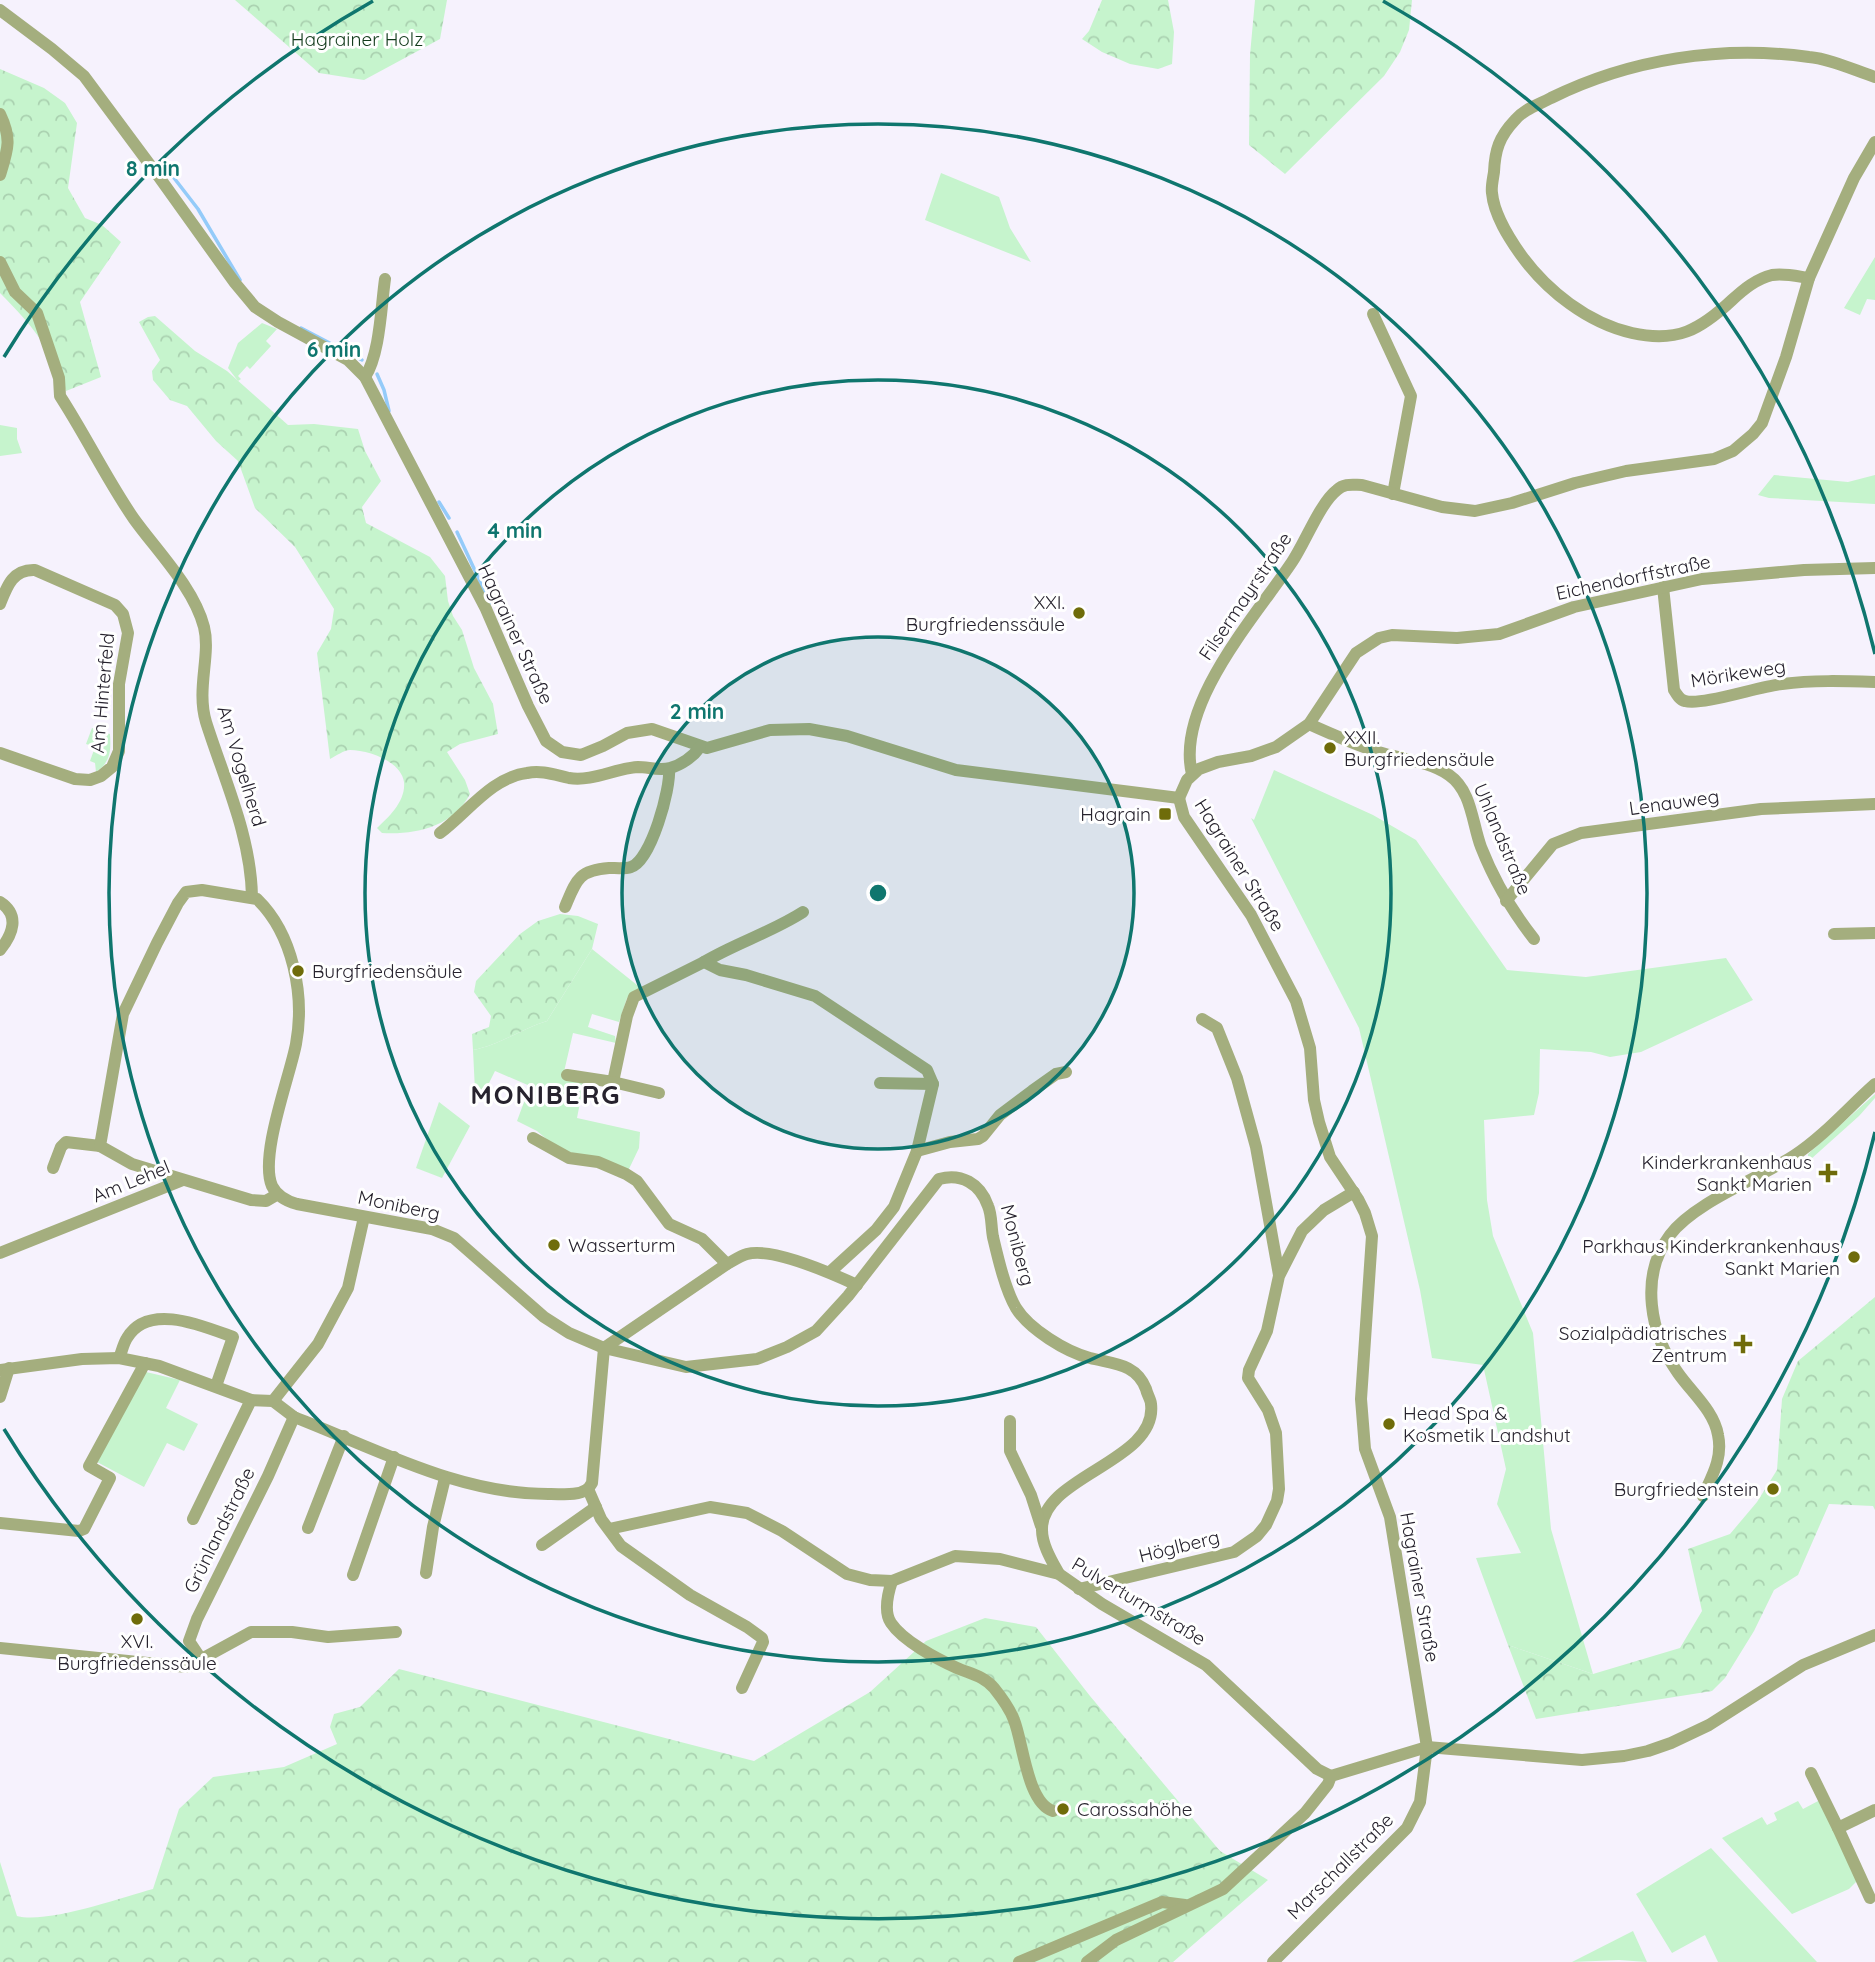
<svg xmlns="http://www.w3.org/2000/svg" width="1875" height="1962" font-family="Quicksand,sans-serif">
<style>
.green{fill:#c6f4cd}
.forest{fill:url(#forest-crowns)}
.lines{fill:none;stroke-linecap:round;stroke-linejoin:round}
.stream{stroke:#94cbf9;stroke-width:3.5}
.minor{stroke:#a4ae7e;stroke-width:12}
.ring{fill:none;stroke:#0f766e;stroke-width:3.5}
.poi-dot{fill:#6f6c0a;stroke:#fff;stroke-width:2.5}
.labels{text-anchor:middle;stroke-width:6;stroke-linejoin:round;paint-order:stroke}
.park-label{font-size:19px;fill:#133b1c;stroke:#fff}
.street-label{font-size:19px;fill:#27232e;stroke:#fff}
.poi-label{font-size:19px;fill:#27232e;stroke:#fff;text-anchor:end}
.district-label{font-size:26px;font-weight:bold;letter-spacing:2px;fill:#27232e;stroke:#fff}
.centre{fill:#0f766e;stroke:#fff;stroke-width:3.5}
.ring-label{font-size:21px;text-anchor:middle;font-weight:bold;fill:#0f766e;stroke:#fff;stroke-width:6;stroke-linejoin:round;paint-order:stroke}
</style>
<defs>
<pattern id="forest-crowns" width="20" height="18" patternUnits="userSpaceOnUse" patternTransform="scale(1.75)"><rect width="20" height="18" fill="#c6f4cd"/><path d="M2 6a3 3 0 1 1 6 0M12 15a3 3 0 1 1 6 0" fill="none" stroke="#aad1b0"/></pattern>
</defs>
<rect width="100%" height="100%" fill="#f6f2fd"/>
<g class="green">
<polygon points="941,173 999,197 1010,228 1031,262 925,220"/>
<polygon points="1875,257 1875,300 1867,299 1860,315 1844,308"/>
<polygon points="262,323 277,329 266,341 271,346 250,369 247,366 238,376 241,379 238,381 228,368 238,343"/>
<polygon points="0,425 17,428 17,439 22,453 0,456"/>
<polygon points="1774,475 1848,482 1875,475 1875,504 1769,498 1758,495"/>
<path d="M92 728 110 734C111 750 111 762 96 772L95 763 90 761 95 747 86 744Z"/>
<polygon points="1274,770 1373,815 1416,840 1507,970 1586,977 1726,958 1753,1000 1641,1052 1610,1057 1591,1052 1540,1049 1539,1093 1534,1115 1484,1120 1487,1200 1493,1236 1533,1333 1551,1529 1593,1674 1508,1645 1476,1558 1521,1553 1497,1504 1506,1469 1483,1365 1432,1358 1420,1290 1359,1028 1251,818 1254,820"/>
<path d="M592 949 642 989 627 998 619 1022 592 1014 588 1027 615 1036 616 1043 573 1033 563 1076 584 1082 577 1118 640 1132 639 1148 628 1171 557 1148 537 1131 517 1121 530 1086 495 1071 482 1097 475 1091 473 1050C500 1045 521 1029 547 1021Z"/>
<polygon points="1875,1094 1875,1098 1859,1116 1811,1159 1808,1158 1808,1154"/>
<polygon points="439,1102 470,1126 442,1178 416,1168"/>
<polygon points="146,1372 180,1380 166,1408 198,1424 184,1451 167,1443 144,1487 97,1462"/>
<polygon points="1820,1800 1857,1881 1849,1889 1792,1914 1722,1838 1762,1817 1767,1825 1777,1820 1774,1813 1798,1801 1803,1809"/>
<polygon points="1711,1848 1817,1962 1718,1962 1705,1935 1672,1953 1636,1894"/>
<polygon points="1633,1931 1647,1962 1619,1960 1572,1962"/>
</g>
<g class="forest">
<polygon points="235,0 447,0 440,39 364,80 319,73"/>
<polygon points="1102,0 1168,0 1174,32 1172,64 1158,69 1130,64 1102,52 1082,39 1089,31"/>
<polygon points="1255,0 1412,0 1409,30 1400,52 1384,76 1285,174 1249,145 1250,55"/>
<path d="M0 69 44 88 65 103 77 123 68 188 85 218 102 225 121 242 80 302 101 377 66 391C52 349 31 324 0 293Z"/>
<path d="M155 316 195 351 227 371 288 425 314 424 358 429 365 451 381 481 362 507 366 523 430 557 445 576 448 601 453 616 462 630 474 668 493 704 498 734 460 744 447 752 465 780 470 794C453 827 415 835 382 833L377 828C389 817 406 801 404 782 401 761 368 750 350 750 344 750 336 756 330 759L317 653 331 629 334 609 295 547 255 508 238 461 216 441 187 406 170 400 153 380 152 371 160 360 139 322 148 317Z"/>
<path d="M560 914 578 916 598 924 592 949 547 1021C521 1029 500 1045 473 1050L472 1034 489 1027 491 1016 474 992 476 981 520 934 538 921Z"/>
<polygon points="1875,1297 1875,1510 1873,1506 1829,1504 1798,1575 1774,1590 1754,1631 1725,1678 1712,1691 1536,1719 1508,1645 1593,1674 1680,1648 1702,1611 1688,1549 1730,1534 1757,1502 1777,1470 1782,1399 1798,1361"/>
<path d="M985 1618 1036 1627 1090 1696 1220 1851 1268 1880 1173 1962H0V1862L17 1916C47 1924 120 1898 153 1889L179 1809 213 1777 284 1767 337 1744 330 1727 334 1714 360 1707 399 1669 754 1761 870 1692 926 1641Z"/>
</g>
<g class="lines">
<g class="stream">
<polyline points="164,165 198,209 240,280"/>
<polyline points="301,328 362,360"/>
<polyline points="377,374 384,390 389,411"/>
<polyline points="439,502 449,518"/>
<polyline points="457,532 490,603"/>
</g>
<g class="minor">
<polyline points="0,10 52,49 84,76 159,177 235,283 255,307 278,322 348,360 365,377 486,609 528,706 546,741 562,752 581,755 603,746 627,733 652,729 707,748 770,730 809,729 847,736 956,770 1179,798"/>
<path d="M0 114C12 139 8 149 0 175"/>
<path d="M0 262 15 292 37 313 59 378 60 396C86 436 107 480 134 519 157 551 194 588 204 627 211 655 196 689 206 722 224 779 251 836 252 897"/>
<path d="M1809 278C1796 276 1784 273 1772 275 1756 279 1744 289 1732 300 1700 330 1677 343 1632 333 1588 323 1547 291 1521 255 1509 238 1494 215 1492 193 1491 187 1493 179 1494 172 1495 150 1499 137 1515 120 1524 109 1538 105 1551 98 1630 59 1721 45 1809 57 1831 59 1854 70 1875 77"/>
<polyline points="1373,314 1411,396 1393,494"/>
<path d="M365 377C380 354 381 307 385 279"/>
<path d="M1663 587 1674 690C1677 695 1680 700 1685 701 1702 706 1760 686 1782 684 1813 680 1844 681 1875 682"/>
<path d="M0 604C7 586 13 569 35 570L115 605 123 614 128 633 119 684V751L112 767 101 776 90 780 75 779 0 753"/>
<path d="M1309 724C1331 734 1354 744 1378 752 1401 759 1429 761 1449 775 1472 791 1472 823 1481 847 1494 880 1512 911 1534 939"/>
<path d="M1192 774C1175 705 1256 616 1292 562 1305 543 1320 503 1337 490 1344 483 1353 485 1362 485L1442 507 1475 511 1512 503 1575 483 1626 471 1714 459 1733 451 1753 434 1762 423 1786 357 1809 278 1854 178 1875 142"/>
<polyline points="1179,798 1184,817 1251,915 1296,1001 1310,1048 1314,1100 1319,1122 1330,1157 1358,1199 1365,1213 1372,1236 1361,1399 1365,1449 1390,1517 1427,1747 1420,1802 1407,1828 1273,1962"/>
<polyline points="1179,798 1187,780 1199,769 1218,762 1251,756 1276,747 1309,724 1356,653 1379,638 1392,635 1457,638 1499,634 1574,607 1702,579 1804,570 1875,568"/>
<path d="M440 833C467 813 492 777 527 773 542 770 555 775 569 778 592 782 616 768 638 767 648 767 660 771 670 768 681 765 693 757 700 747"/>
<polyline points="1506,901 1553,844 1581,833 1761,809 1875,804"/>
<path d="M0 902C20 915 13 934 0 950"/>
<path d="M565 907C576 881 578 870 609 868 616 868 625 869 631 867 651 861 671 788 669 769"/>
<polyline points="1834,934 1875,933"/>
<path d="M704 962C736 943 772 932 803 912"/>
<polyline points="1202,1019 1217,1028 1237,1078 1256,1147 1279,1275"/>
<polyline points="567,1075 613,1082 627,1016 634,997 704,962 720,970 746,975 815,996 927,1070 933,1084 917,1151 894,1207 876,1230 830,1272"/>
<polyline points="613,1082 659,1093"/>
<polyline points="880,1083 933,1084"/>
<path d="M533 1138 569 1158 598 1162 626 1174 637 1181 669 1224 702 1239 727 1264C733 1261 740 1256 747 1254 773 1247 833 1274 857 1285"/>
<polyline points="917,1151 950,1142 978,1139 983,1136 1000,1115 1032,1091 1056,1074 1066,1072"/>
<polyline points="53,1168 61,1147 66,1142 100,1146"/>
<path d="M278 1194 266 1201 251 1200 132 1164 100 1146 123 1014 157 943 178 903 186 892 202 890 257 899C293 934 305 995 296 1044 290 1076 259 1156 272 1186 277 1196 286 1201 297 1204L432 1229 454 1238 544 1317 569 1333 604 1348 686 1367 757 1359 787 1347 816 1331 848 1296 939 1179C961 1173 980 1183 988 1206 992 1215 991 1227 993 1237 998 1258 1005 1289 1016 1308 1029 1329 1066 1352 1090 1358 1113 1364 1136 1363 1146 1389 1147 1394 1151 1400 1151 1404 1158 1462 1040 1476 1042 1530 1042 1545 1052 1561 1059 1574"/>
<polyline points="0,1253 183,1180"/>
<path d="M119 1358C122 1352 123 1344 127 1338 148 1302 203 1326 233 1337L216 1386"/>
<path d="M0 1370 82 1359 119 1358 159 1366 251 1400 273 1401 294 1417C377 1449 460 1495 551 1494 564 1494 577 1496 588 1489"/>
<polyline points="0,1397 9,1368"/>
<polyline points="273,1401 318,1344 348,1288 364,1217"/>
<polyline points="1010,1421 1010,1451 1031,1495 1041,1526"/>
<polyline points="588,1489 592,1483 604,1348 727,1264"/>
<polyline points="588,1489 601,1519 621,1546 690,1595 747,1627 762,1638 763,1642 742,1688"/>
<path d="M1703 1496C1712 1476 1723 1458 1718 1435 1714 1411 1692 1393 1678 1373 1650 1334 1639 1276 1670 1235 1695 1202 1760 1178 1795 1155 1824 1136 1849 1107 1875 1084"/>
<polyline points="193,1519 251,1400"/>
<polyline points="0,1523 79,1531 84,1529 110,1478 89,1466 145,1363"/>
<polyline points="308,1528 344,1436"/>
<polyline points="609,1529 710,1507 747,1513 782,1531 847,1574 870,1580 892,1581 955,1556 1000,1559 1059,1574 1102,1604 1206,1665 1317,1769 1331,1776"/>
<polyline points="542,1545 596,1507"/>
<polyline points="426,1573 433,1527 445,1478"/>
<polyline points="353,1575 394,1457"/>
<path d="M892 1581C888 1593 883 1611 891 1623 903 1641 937 1659 957 1668 971 1674 984 1676 994 1688 1002 1698 1010 1709 1014 1720 1023 1742 1027 1803 1053 1811"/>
<polyline points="1079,1589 1234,1552 1257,1536 1266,1525 1277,1501 1279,1489 1276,1433 1268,1410 1248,1378 1249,1370 1267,1331 1279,1276 1302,1231 1324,1210 1354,1192"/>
<polyline points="0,1648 187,1667 251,1632 292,1632 328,1637 396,1632"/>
<polyline points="201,1659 189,1641 197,1619 268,1476 294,1417"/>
<polyline points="1811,1773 1838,1828"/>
<polyline points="1870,1898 1838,1828 1875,1810"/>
<polyline points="1019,1962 1162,1902 1185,1905"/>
<polyline points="1087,1962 1116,1940 1223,1889 1305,1813 1328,1784 1331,1776 1427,1747 1582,1760 1624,1756 1648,1751 1671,1743 1709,1725 1803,1665 1875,1635"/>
</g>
</g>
<circle cx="878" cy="893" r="256" fill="#0f766e" fill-opacity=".12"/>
<g class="ring">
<circle cx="878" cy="893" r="256"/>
<circle cx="878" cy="893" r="513"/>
<circle cx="878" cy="893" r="769"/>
<path d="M1875 1132A1025 1025 0 0 1 4 1429M4 357A1025 1025 0 0 1 373 1M1383 1A1025 1025 0 0 1 1875 654"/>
</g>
<g class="poi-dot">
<circle cx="1079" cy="613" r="7"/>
<circle cx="1330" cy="748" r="7"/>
<rect x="1158" y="807" width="14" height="14" rx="3.5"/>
<circle cx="298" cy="971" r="7"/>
<path d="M1824.5 1162.5h7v7h7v7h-7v7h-7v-7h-7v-7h7z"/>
<circle cx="554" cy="1245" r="7"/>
<circle cx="1854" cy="1257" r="7"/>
<path d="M1739.5 1333.5h7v7h7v7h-7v7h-7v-7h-7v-7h7z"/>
<circle cx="1389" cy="1424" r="7"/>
<circle cx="1773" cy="1489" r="7"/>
<circle cx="137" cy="1619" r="7"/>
<circle cx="1063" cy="1809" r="7"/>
</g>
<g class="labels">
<g class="park-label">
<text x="357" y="46">Hagrainer Holz</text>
</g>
<g class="street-label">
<text transform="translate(1633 577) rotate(-12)" y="7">Eichendorffstraße</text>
<text transform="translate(1245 596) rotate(-56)" y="7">Filsermayrstraße</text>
<text transform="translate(516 634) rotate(65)" y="7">Hagrainer Straße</text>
<text transform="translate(1738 673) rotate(-9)" y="7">Mörikeweg</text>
<text transform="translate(102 693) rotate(-85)" y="7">Am Hinterfeld</text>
<text transform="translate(242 766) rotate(73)" y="7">Am Vogelherd</text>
<text transform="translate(1674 802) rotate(-8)" y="7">Lenauweg</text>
<text transform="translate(1503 839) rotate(67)" y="7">Uhlandstraße</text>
<text transform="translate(1240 865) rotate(58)" y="7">Hagrainer Straße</text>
<text transform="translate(131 1181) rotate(-22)" y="7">Am Lehel</text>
<text transform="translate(399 1205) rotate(12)" y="7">Moniberg</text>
<text transform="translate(1018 1245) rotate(75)" y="7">Moniberg</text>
<text transform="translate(219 1530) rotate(-64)" y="7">Grünlandstraße</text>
<text transform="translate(1179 1546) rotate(-14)" y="7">Höglberg</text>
<text transform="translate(1420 1587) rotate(80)" y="7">Hagrainer Straße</text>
<text transform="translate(1139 1601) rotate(31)" y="7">Pulverturmstraße</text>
<text transform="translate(1340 1866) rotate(-45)" y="7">Marschallstraße</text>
</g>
<g class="poi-label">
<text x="1065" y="609">XXI.<tspan x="1065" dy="22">Burgfriedenssäule</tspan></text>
<text x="1344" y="744" text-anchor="start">XXII.<tspan x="1344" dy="22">Burgfriedensäule</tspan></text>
<text x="1151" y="821">Hagrain</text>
<text x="312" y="978" text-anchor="start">Burgfriedensäule</text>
<text x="1812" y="1169">Kinderkrankenhaus<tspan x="1812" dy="22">Sankt Marien</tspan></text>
<text x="568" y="1252" text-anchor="start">Wasserturm</text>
<text x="1840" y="1253">Parkhaus Kinderkrankenhaus<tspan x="1840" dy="22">Sankt Marien</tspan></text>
<text x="1727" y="1340">Sozialpädiatrisches<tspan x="1727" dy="22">Zentrum</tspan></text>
<text x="1403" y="1420" text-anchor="start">Head Spa &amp;<tspan x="1403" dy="22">Kosmetik Landshut</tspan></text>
<text x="1759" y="1496">Burgfriedenstein</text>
<text x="137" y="1648" text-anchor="middle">XVI.<tspan x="137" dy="22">Burgfriedenssäule</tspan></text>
<text x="1077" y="1816" text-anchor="start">Carossahöhe</text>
</g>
<g class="district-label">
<text x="546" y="1104">MONIBERG</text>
</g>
</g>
<circle cx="878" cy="893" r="10" class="centre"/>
<g class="ring-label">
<text x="153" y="176">8 min</text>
<text x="334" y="357">6 min</text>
<text x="515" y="538">4 min</text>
<text x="697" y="719">2 min</text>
</g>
</svg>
